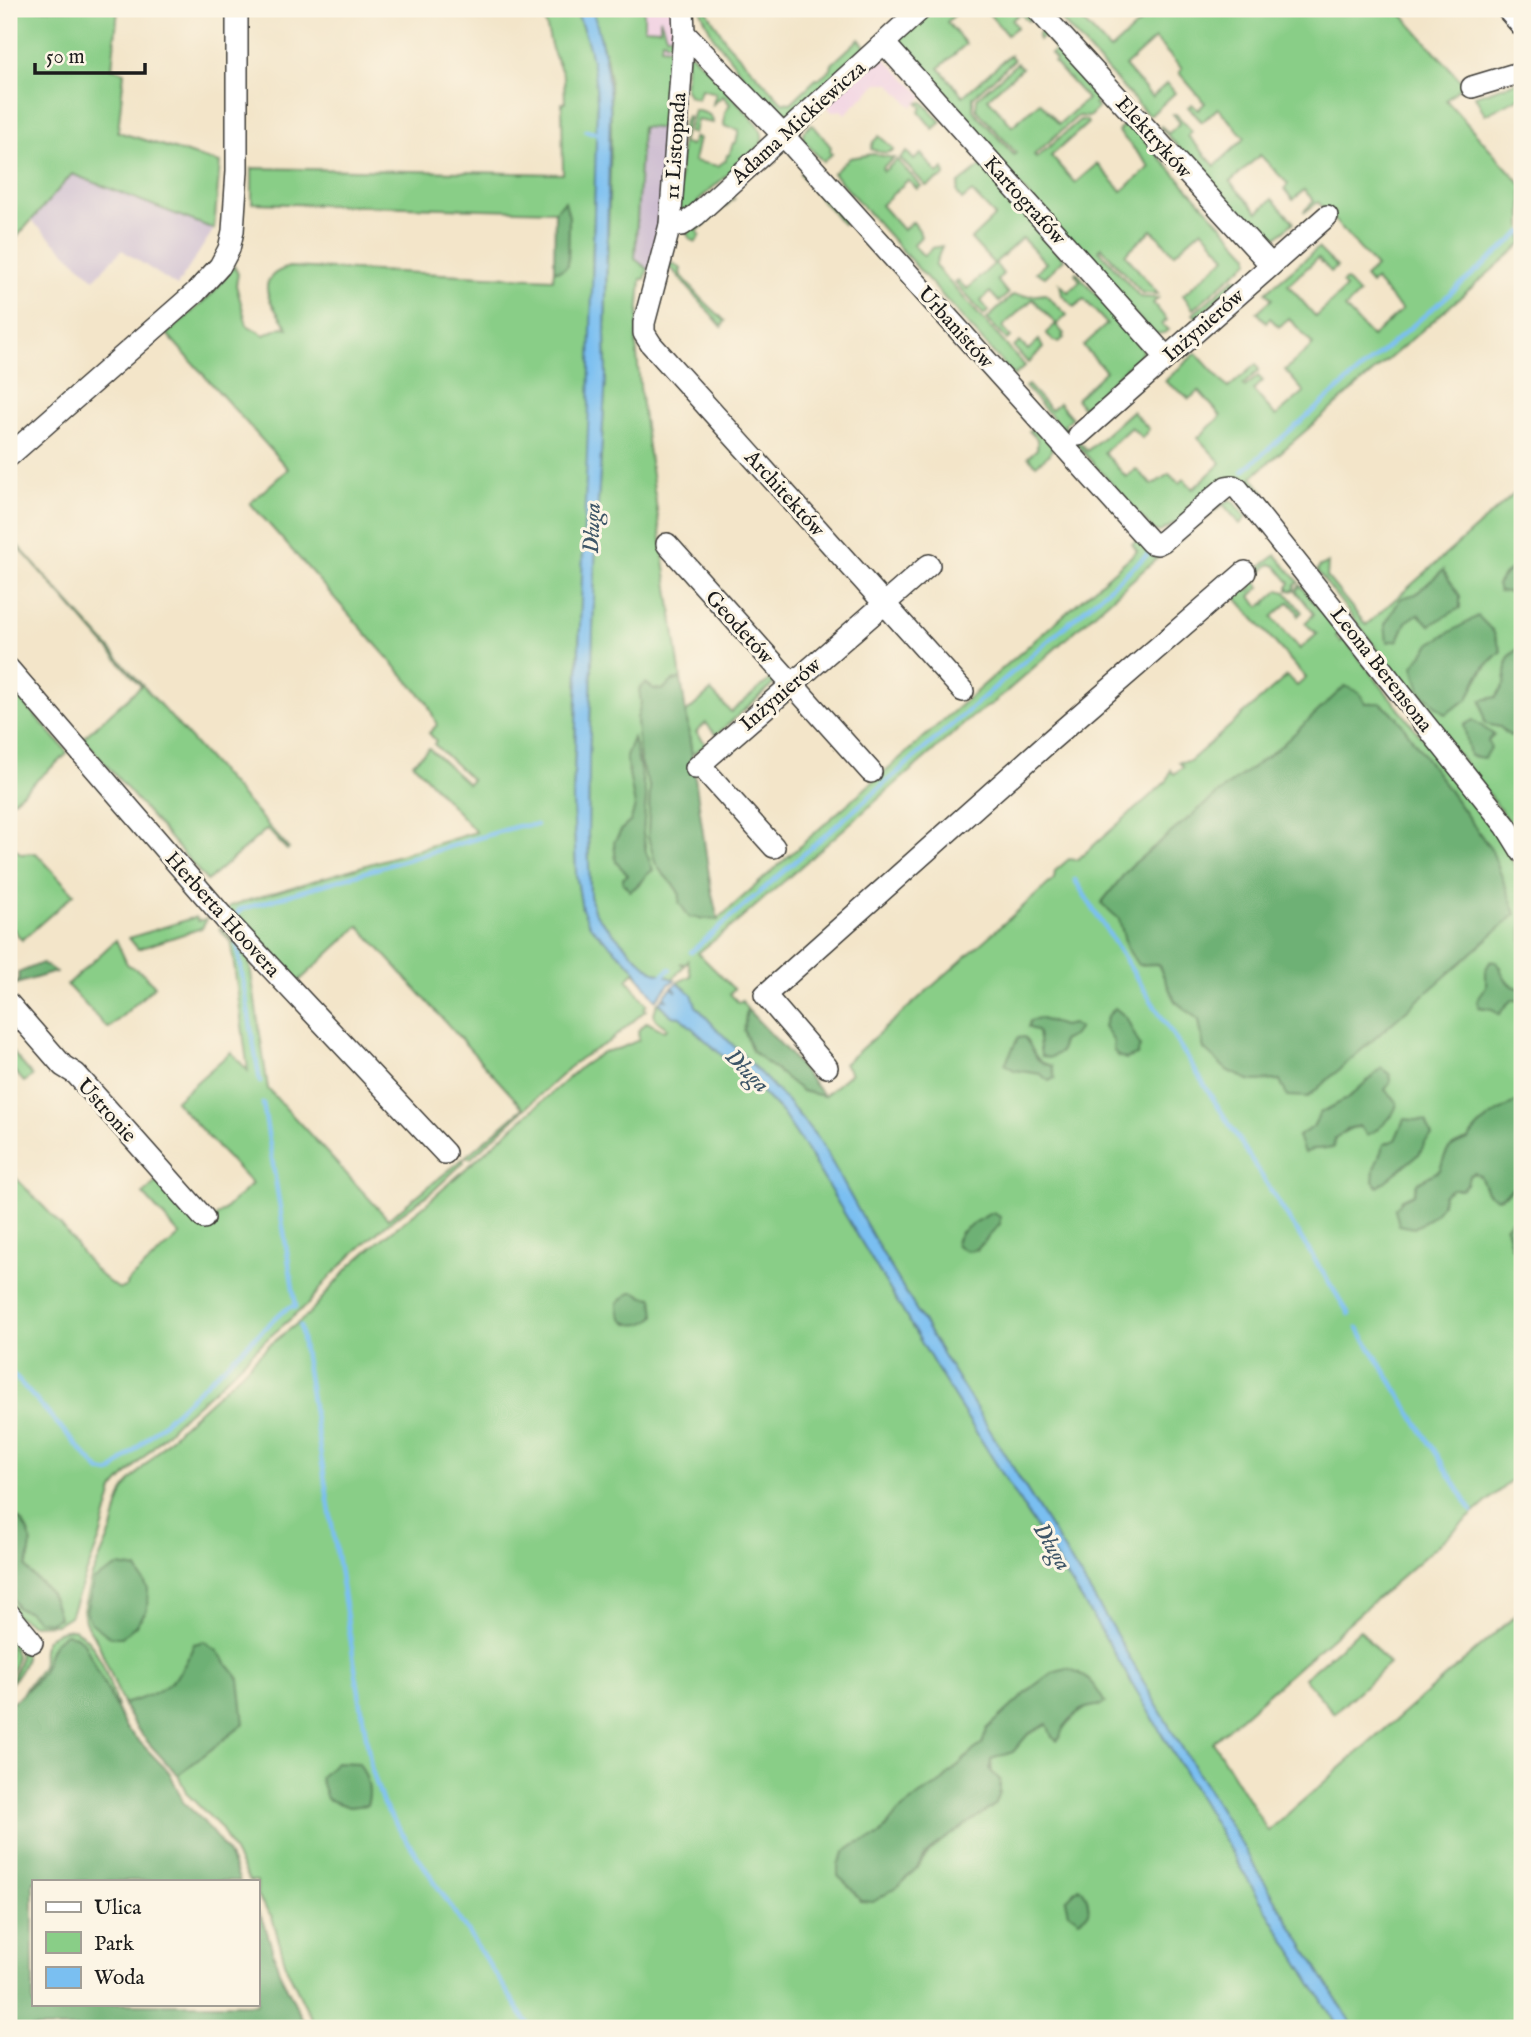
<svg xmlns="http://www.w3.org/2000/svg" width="1531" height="2037" font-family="'IM FELL English',serif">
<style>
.built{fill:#f1d0e3}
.industrial{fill:#cebed1}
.green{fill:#89ce87;stroke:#527552;stroke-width:2;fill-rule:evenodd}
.forest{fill:#6eb174;stroke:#456648;stroke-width:2}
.water{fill:#7abff1;stroke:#4b6e86;stroke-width:2}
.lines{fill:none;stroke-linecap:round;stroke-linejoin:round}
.stream{stroke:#7abff1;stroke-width:4.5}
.minor-casing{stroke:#3c3a36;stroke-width:24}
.minor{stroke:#fff;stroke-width:21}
.labels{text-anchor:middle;stroke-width:6;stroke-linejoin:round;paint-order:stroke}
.street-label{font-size:21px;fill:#1c1c1c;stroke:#fcf5e5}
.water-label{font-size:23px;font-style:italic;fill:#3d5567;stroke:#fcf5e5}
</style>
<rect width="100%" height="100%" fill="#fcf5e5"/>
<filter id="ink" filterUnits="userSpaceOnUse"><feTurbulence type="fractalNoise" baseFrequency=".0143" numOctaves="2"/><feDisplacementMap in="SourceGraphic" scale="14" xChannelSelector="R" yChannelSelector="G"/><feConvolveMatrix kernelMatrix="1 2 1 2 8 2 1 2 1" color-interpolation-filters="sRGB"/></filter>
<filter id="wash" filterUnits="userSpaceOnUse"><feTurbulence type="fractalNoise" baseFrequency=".00686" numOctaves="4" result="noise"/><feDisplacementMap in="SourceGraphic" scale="28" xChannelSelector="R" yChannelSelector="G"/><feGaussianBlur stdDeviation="1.57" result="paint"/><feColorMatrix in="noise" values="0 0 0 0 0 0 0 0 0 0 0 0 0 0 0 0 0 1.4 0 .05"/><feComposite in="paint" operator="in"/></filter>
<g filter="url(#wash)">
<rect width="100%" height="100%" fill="#f3e5c9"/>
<g class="built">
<polygon points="644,9 677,9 675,48 661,48 643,29"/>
<polygon points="881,55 924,96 912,107 889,83 878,83 845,114 841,110 832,112 826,105"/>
</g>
<g class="industrial">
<polygon points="642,127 671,129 665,222 650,270 635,259"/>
<polygon points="72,173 214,229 177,286 122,250 94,279 31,220"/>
</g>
<g class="green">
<polygon points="9,9 118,9 112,68 124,72 118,132 220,163 214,229 72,174 9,246"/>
<path d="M538 9H575L589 45 595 75 599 80 602 133 597 138 592 265 595 309 585 548 579 643 573 799 576 873 582 909 598 933 634 968 641 980 634 972 627 979 647 1005 644 1008 646 1010 610 1041 579 1059 471 1158H464L523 1108 359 926 299 981 243 920 239 924 227 911 229 906 476 832 413 763 429 748 468 784 472 780 434 744 436 741 429 733 437 725 427 702 250 503 288 469 167 334 214 292 234 266 238 274 236 285 247 325 264 335 282 327 288 328C279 315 256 289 273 275 277 271 284 269 289 267L553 279 554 270 557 271 568 265 569 217 564 202 555 211 252 203V168L563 174 562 103H565L564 77 552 49 544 16Z"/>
<path d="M591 9H644V28L660 29V18L666 35H675V43H666V41L662 40 661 47 673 48 671 129 642 127 635 259 648 269 645 279H641L636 345 642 405 681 679 673 681 662 690 654 689 641 703 637 719 641 765 650 788 648 837 659 869 676 888 680 895 702 919H718L828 821 1137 551 1132 544 1138 539 1154 557 1221 503 1232 500 1246 517 1240 524 1223 504 1147 567 996 701 972 717 735 924 698 953 734 989 730 994 739 1003 742 1001 747 1009 744 1030 802 1091 824 1096 851 1073 844 1064 1054 879 1055 871 1069 859 1077 860 1167 781 1171 770 1174 774 1183 767 1179 762 1190 761 1287 676 1297 686 1306 678 1236 598 1246 588 1249 591 1252 587 1248 581 1254 575V580L1260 587 1250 596 1260 607 1265 603 1266 604 1267 601 1279 590 1286 592 1302 612 1298 616 1297 611 1289 602 1272 617 1300 649 1317 634 1305 623 1314 614 1296 591 1300 585 1338 633 1336 636 1341 642 1344 639 1479 810 1508 851 1522 883V991L1521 989C1509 986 1503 980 1500 967L1486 969V986L1480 1007C1493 1010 1502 1007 1514 998L1522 1003V1099C1501 1111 1481 1119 1468 1140 1448 1146 1446 1150 1440 1170L1417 1183 1414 1194 1403 1199 1442 1204 1443 1195 1452 1189 1467 1184 1469 1176 1474 1173 1480 1176 1487 1192 1498 1199C1516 1189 1517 1186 1520 1165L1522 1163V1209L1517 1213 1511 1246 1522 1258V1471L1213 1742 1268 1831 1522 1610V2028H1354L1170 1728 1110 1624 943 1355 877 1244 820 1141 788 1102 714 1026 696 1006 691 994 678 982 691 976 688 961 686 964 680 963 684 966 673 979 652 971 633 954 599 918 594 911 590 896 588 833 589 758 596 533 606 376 605 334 611 134 610 80 606 57ZM1365 703H1380L1396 716 1492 851 1281 1080 1251 1081 1228 1071 1204 1049 1199 1020 1175 1001 1158 964 1127 948 1119 919 1130 867 1221 791 1282 745ZM633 740 646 797 643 833 646 852 653 870 647 874 640 885C623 872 621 861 614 842L623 828 631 821 635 806 626 756ZM1382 1068 1390 1074 1385 1090 1392 1116 1383 1123 1377 1130C1356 1125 1352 1126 1335 1138L1332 1148 1314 1149 1298 1136 1313 1127 1320 1113 1347 1099ZM989 1214H994L1000 1224 977 1250 961 1232Z"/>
<polygon points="700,9 706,9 727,43 782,102 791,103 816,79 819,79 831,69 832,64 859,39 866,47 796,113 781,113 775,109 742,74 712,35"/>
<polygon points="930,9 961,9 947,22 966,44 939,68 963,96 1010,55 1014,60 973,97 973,110 1014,155 1016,153 976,109 977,98 1017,63 1022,68 988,98 1012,126 1040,102 1059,124 1087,99 1054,62 1056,60 1051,54 1056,50 1044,36 1039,40 1038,38 1038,34 1043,30 1110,104 1108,106 1100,98 1094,104 1098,108 1089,117 1078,116 1034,155 1036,158 1080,120 1086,120 1088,123 1051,156 1075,183 1097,164 1122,191 1150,167 1118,131 1125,123 1119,117 1121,115 1249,255 1249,261 1193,309 1183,295 1226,257 1202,229 1174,254 1152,230 1125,254 1158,294 1142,293 1101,247 1099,250 1140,297 1158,298 1153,303 1167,320 1162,324 1168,330 1164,333 1153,334 899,51 897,40"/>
<polygon points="985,9 1023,9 1031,17 1028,21 1020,13 1012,20 1017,27 1007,35"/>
<path d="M1073 9H1080L1086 16 1082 20 1110 50 1140 23 1127 9H1397L1464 84 1446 100 1522 185V244L1252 477 1266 495 1258 502 1242 483 1160 532 1153 530 1025 387 1028 385 1051 410 1059 403 1072 418 1064 425 1087 451 1132 411 1149 429 1142 438 1131 427 1104 452 1126 477 1136 469 1152 485 1169 474 1179 483 1184 479 1193 489 1221 463 1198 438 1221 416 1199 391 1189 399C1181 390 1173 389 1165 381L1196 353 1228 388 1256 364 1259 370 1243 385 1245 387 1258 376 1263 381 1253 390 1276 416 1304 392 1285 370 1313 345 1289 318 1279 327 1270 318 1266 322 1257 312 1272 299 1266 292 1318 248 1337 267 1331 272 1318 258 1288 285 1316 317 1346 288 1342 283 1346 280 1359 294 1345 308 1372 337 1402 310 1375 280 1371 284 1365 277 1376 267 1318 202 1305 212 1304 211 1314 201 1304 190 1293 200 1284 189 1288 184 1260 155 1230 182 1258 212 1272 199 1294 222 1270 243 1265 242 1160 127 1161 126 1169 133 1180 123 1173 114H1176L1192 131 1188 136 1215 166 1245 138 1218 108 1202 122 1188 107 1192 104 1198 110 1205 103 1179 73 1182 69 1155 39 1125 66 1152 97 1167 83 1175 93 1151 115H1148L1054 12 1056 10 1063 18Z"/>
<path d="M690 53 709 70 755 122C761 130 766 138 759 147L701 198 694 207 681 216 677 212 683 124 687 116H689L682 143 691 145 695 137 699 138 694 161 718 166 726 160 727 155H729L733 143H736L739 130 724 126 725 112 730 104 723 96 713 104 716 93 701 89 698 99 689 96 685 88 687 54Z"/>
<polygon points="1522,80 1522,96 1485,115 1475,96"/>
<polygon points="923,102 941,122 933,129 919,112 922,108 918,103"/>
<path d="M694 110C702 112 713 113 713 123L697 120 694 133 688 132Z"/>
<polygon points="811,125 814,126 831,147 830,152 832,154 823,162 803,140 803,132"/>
<path d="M879 136 894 149C889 155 877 152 871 149L873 142Z"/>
<polygon points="907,152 914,160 921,154 938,174 944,169 945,176 926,186 900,158"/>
<polygon points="873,154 894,158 882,168 884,171 897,160 921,186 917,189 908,180 881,205 903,230 913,222 919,230 921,237 913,245 924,256 932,248 942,246 935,266 1025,366 1014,376 833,173 850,158"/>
<polygon points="981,166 1064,259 1045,277 1036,272 1046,263 1022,238 995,263 1003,274 997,280 1008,294 999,302 990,292 981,301 989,311 984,315 955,283 958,281 967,289 994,264 971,239 995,216 972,192 962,200 957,192 959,183"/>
<polygon points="805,169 849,218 843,224 809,186 808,183 800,174"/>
<path d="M735 198 697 231 700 235 696 242 691 240 687 234 688 230C706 221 718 206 735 198Z"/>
<polygon points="673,263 681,269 680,274 701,298 725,321 722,327 672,269 667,268 669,265"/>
<polygon points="1076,272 1138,342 1143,351 1139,356 1083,408 1077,400 1078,397 1106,371 1083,346 1107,324 1084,299 1074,307 1062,295 1060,284 1068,292 1080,281 1075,274"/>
<polygon points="1235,278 1242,280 1197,318 1193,314"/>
<polygon points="1045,294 1067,315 1056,325 1064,334 1062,336 1064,338 1059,342 1054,341 1046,333 1056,324 1033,299 1005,324 1003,328 1011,337 1007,340 987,319 1013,295 1029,296"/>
<polygon points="1039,340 1043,348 1028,363 1014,347 1020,342 1028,350"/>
<polygon points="1135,365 1143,368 1087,416 1083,413"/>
<polygon points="1035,425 1053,444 1050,454 1036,465 1028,457 1037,449 1037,439 1029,431"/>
<path d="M1522 487V560L1502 577 1497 585 1515 593 1522 590V645L1508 658 1505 683 1496 698 1481 700 1485 724 1500 727 1510 736 1522 729V838L1317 571 1320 566 1328 563 1327 577 1366 625ZM1443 570 1430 625 1418 614 1406 621 1398 640 1416 594ZM1493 631 1501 651C1484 667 1477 678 1468 699ZM1473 721 1494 735 1488 741 1468 740 1464 725Z"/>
<polygon points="9,536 281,840 289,849 287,850 267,829 207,881 83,738 141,686"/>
<polygon points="1276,555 1299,582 1295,585 1294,591 1288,590 1288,586 1290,583 1276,566 1270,564 1262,571 1260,569 1261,566"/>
<polygon points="774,676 778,680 716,735 706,723 696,732 706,744 692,755 686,713 711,691 731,712"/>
<polygon points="9,686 65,749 67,754 9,804"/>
<polygon points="9,840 11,845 21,854 36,853 74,894 22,940 9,924"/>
<polygon points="196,917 198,921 207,919 202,928 138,949 129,938"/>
<path d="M221 927 249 959 268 1089 388 1219 463 1159 464 1162 434 1190 387 1224 353 1254 327 1280 309 1303 260 1345 216 1388 177 1422 118 1484 113 1490 100 1538 70 1616 57 1624 33 1625 17 1616 9 1607V1584L13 1589 17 1608 59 1618C56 1606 52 1593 42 1584 35 1578 30 1576 26 1567 36 1537 30 1530 9 1509V1171C27 1190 46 1208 63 1228 80 1249 95 1277 120 1289L127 1286 128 1281 180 1235 143 1194 160 1178 207 1230 210 1229 214 1219 252 1184 175 1101 231 1052 248 1071 231 942 219 929Z"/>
<polygon points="116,940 127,964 144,974 155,986 109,1028 106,1027 67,985"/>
<path d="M658 1003 672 1016 680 1017 757 1087 782 1113 803 1144 951 1392 1099 1627 1246 1877 1339 2028H316L287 1969 272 1917 257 1896V1881H249L221 1828 187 1794 178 1775 244 1724 194 1644C180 1682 162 1695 123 1704L99 1645 85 1622 83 1610 91 1578 112 1530 118 1506 123 1492 131 1480 180 1428 240 1374 268 1346 307 1316 350 1266 372 1247 426 1204 582 1066 603 1052 621 1048 639 1040 638 1031 647 1022 664 1031 666 1030 667 1028C655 1019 650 1018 658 1003ZM1067 1668 1099 1706C1076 1705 1070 1726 1052 1737L1048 1724 1028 1734 1013 1752 991 1759 994 1805C968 1823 934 1840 917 1868L851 1888 839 1876 856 1845 879 1836 920 1795 939 1784 974 1750 982 1745 987 1729 1034 1686 1053 1672Z"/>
<polygon points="9,1048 33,1076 24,1082 12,1068 9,1070"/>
<path d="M9 1628C30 1657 31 1658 9 1686 13 1671 22 1668 19 1648L12 1646C18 1655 17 1666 9 1675Z"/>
<path d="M74 1629C100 1643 108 1680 117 1706L114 1705 84 1643 76 1636 65 1634C47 1645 50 1656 42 1672 37 1680 28 1687 22 1694 27 1683 37 1677 42 1666 44 1660 42 1655 43 1649 46 1633 60 1630 74 1629Z"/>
<polygon points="1360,1630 1389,1664 1334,1713 1304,1678"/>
</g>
<g class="forest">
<path d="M565 201 569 217 568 265C564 269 560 272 554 270L555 211Z"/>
<polygon points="1522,560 1522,590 1515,593 1499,591 1497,585 1502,577"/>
<polygon points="1443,570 1460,596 1460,608 1430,625 1418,614 1406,622 1398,640 1387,642 1385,624 1401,598 1416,594"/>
<polygon points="1478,616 1493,631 1501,651 1485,666 1478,676 1468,699 1445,714 1420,691 1413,666 1431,643"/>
<polygon points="1522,645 1522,729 1510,736 1500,727 1485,724 1481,700 1496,697 1505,683 1508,658"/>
<polygon points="681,679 711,889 718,920 689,917 679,902 680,895 676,888 659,869 655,862 648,837 650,788 641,765 639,751 637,719 641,703 639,689 646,683 654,689 662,690 673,681"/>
<polygon points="1345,686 1359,692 1365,703 1380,703 1396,716 1492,851 1516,914 1308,1097 1287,1096 1280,1080 1251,1081 1228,1071 1204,1049 1199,1020 1175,1001 1158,964 1138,965 1127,948 1119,919 1101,903 1130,867 1221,791 1282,745"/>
<polygon points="1473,720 1494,735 1488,741 1491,749 1484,758 1470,756 1464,725"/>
<path d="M633 738 646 797 643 833 646 852 653 870C643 876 641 885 630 891L623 883V878L628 875 616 862 614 842 623 828 631 821 635 806 626 756Z"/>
<path d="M1496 961C1504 975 1503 985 1522 989V1003L1513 999 1506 1005 1499 1015 1492 1009 1479 1007 1477 1001 1486 986V969L1490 962Z"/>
<polygon points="42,963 56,972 16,984 19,979 18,973"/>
<polygon points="1115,1008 1126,1017 1140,1046 1137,1055 1126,1059 1118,1056 1113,1050 1114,1042 1104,1026 1107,1017"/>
<polygon points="747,1009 788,1052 824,1096 802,1091 752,1051 744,1030"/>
<polygon points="1038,1018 1063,1026 1072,1024 1079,1028 1073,1036 1062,1041 1061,1052 1049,1058 1041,1056 1038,1032 1028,1027 1030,1021"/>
<path d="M1024 1037C1036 1050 1031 1061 1052 1066L1055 1078 1049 1081 1040 1074 1014 1070 1005 1064 1018 1038Z"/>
<path d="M1382 1068 1390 1074V1083L1385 1090 1397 1102C1396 1116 1379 1130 1367 1135L1360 1126 1350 1128 1335 1138 1333 1148 1314 1149 1304 1153 1298 1136 1313 1127 1320 1113 1347 1099Z"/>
<path d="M1522 1099V1163L1520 1165C1517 1186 1516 1189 1497 1199L1487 1192 1480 1176 1474 1173 1469 1176 1467 1184 1462 1189H1452L1443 1195C1441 1214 1429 1219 1414 1228L1399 1225 1395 1209 1403 1199 1414 1194 1417 1183 1440 1170C1446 1150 1448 1146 1468 1140 1481 1119 1501 1110 1522 1099Z"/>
<polygon points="1404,1119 1426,1121 1432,1136 1425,1142 1420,1153 1378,1187 1373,1181 1374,1169 1384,1144 1395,1140"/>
<polygon points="1522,1209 1522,1258 1511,1246 1506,1227 1517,1213"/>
<path d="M994 1213 1000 1217V1224C986 1236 975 1264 956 1244 957 1229 978 1222 989 1214Z"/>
<path d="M631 1292H636L644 1297 653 1298 655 1316C640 1331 616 1326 618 1302Z"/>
<path d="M9 1509C30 1530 36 1537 26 1567 31 1576 36 1578 43 1585 52 1593 56 1606 59 1618L51 1622 38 1621 29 1612 17 1608 12 1597 13 1589 9 1584Z"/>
<polygon points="119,1566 137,1569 148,1589 147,1610 135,1626 122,1637 110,1637 90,1622 86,1611 94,1580"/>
<path d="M65 1634 76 1636 84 1643 126 1728 170 1773 183 1802 202 1820 226 1850 240 1881H33V2004H257V1911L264 1922 279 1972 307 2028H9V1705C20 1696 35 1685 42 1672 50 1656 47 1645 65 1634Z"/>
<path d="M204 1641 217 1651 239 1679 244 1724 178 1775C158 1753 135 1732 123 1704 162 1694 180 1682 194 1644Z"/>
<path d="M1067 1668C1087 1674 1095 1685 1105 1703 1096 1708 1086 1705 1078 1712 1073 1716 1065 1725 1062 1731 1061 1735 1060 1738 1057 1741L1052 1737 1047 1724 1028 1734 1013 1752 991 1759 990 1770 1000 1780V1792L995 1805 937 1844 925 1855 917 1868 897 1887 873 1902 860 1901 851 1888 838 1876V1864L845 1852 856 1844 879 1836 898 1812 920 1795 939 1784 974 1750 982 1745 987 1729 1034 1686 1053 1672Z"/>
<path d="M336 1762 359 1763C367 1777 372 1790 367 1805L349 1807 327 1799 320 1778Z"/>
<path d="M1079 1887C1088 1894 1088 1902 1089 1913L1079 1920 1069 1913 1066 1900Z"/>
</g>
<g class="water">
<path d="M575 9H591L593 12C603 44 609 75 610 108L605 334 606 376 596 533 589 758 588 833 590 896 594 911 599 918 633 954 652 971 675 980 669 984 656 1000 641 980 634 968 590 926 582 909 576 873 573 799 589 403 597 100C595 69 589 38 575 9Z"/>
<polygon points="677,983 692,994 696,1006 714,1026 788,1102 820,1141 877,1244 943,1355 1110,1624 1170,1728 1354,2028 1339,2028 1246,1877 1099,1627 951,1392 803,1144 782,1113 757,1087 680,1017 672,1016 659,1002 663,998 668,1001 664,996 672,988 677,992 673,987"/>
</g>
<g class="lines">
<g class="stream">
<polyline points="586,131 599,133"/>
<polyline points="1243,471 1522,232"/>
<polyline points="1075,880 1349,1314"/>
<polyline points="235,918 239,910 518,826 537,825"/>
<polyline points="237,944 260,1082"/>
<polyline points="691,952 1147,555"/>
<polyline points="660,978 670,969"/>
<polyline points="263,1103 296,1307"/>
<polyline points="300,1326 371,1767 383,1804 531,2028"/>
<polyline points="1358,1328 1472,1511"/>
<polyline points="9,1370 100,1471 110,1473 281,1313 290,1307 296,1306"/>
</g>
</g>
</g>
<g filter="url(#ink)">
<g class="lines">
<g class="minor-casing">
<g id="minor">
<polyline points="683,9 684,33 670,225 644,323 644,333 651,344 963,691"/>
<polyline points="1037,9 1271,265"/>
<polyline points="1507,9 1522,26"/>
<polyline points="684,33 784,136 1151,543 1157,544 1163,541 1226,487 1233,486 1238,489 1506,826 1522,852"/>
<polyline points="884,43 1166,357"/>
<polyline points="1472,87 1522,72"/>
<polyline points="670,225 682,225 696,215 921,9"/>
<polyline points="1079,435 1327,216"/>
<polyline points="9,456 196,292 220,266 229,249 233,231 237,171 237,9"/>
<polyline points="667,544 871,772"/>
<polyline points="9,669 225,919 445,1153"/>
<polyline points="700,765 774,847"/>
<polyline points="696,768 929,565"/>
<polyline points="9,1004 63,1066 76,1074 204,1218"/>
<polyline points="827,1067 765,995 1051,740 1245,572"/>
<polyline points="9,1614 32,1642"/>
</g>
</g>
<use href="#minor" class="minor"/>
</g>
</g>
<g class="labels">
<g class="street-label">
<text transform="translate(798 122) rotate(-42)" y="7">Adama Mickiewicza</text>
<text transform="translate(1154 137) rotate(48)" y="7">Elektryków</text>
<text transform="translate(675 146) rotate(-86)" y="7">11 Listopada</text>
<text transform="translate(1025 200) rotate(48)" y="7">Kartografów</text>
<text transform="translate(1203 325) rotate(-41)" y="7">Inżynierów</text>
<text transform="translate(956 327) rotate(48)" y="7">Urbanistów</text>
<text transform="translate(785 493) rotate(48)" y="7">Architektów</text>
<text transform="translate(740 627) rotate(48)" y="7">Geodetów</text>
<text transform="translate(1382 669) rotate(52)" y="7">Leona Berensona</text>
<text transform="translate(780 694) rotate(-41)" y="7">Inżynierów</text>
<text transform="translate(223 914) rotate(48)" y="7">Herberta Hoovera</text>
<text transform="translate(107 1110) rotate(48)" y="7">Ustronie</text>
</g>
<g class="water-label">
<text transform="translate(591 528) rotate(-88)" y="8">Długa</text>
<text transform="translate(748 1070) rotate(45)" y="8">Długa</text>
<text transform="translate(1053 1546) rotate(59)" y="8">Długa</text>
</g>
</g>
<rect width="1531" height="2037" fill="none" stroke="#fcf5e5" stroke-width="35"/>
<rect x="32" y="1880" width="228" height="126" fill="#fcf5e5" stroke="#a29e95" stroke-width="2"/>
<rect x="46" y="1902" width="35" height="10" fill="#ffffff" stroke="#a29e95" stroke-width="2"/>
<text x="94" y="1914" font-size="21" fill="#1c1c1c">Ulica</text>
<rect x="46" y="1932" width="35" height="21" fill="#89ce87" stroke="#a29e95" stroke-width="2"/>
<text x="94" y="1950" font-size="21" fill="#1c1c1c">Park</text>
<rect x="46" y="1967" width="35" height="21" fill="#7abff1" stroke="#a29e95" stroke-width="2"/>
<text x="94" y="1984" font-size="21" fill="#1c1c1c">Woda</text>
<path d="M35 63v10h110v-10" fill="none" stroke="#1c1c1c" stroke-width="3.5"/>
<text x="46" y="63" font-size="21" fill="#1c1c1c" stroke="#fcf5e5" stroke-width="5" paint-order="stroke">50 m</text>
</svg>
